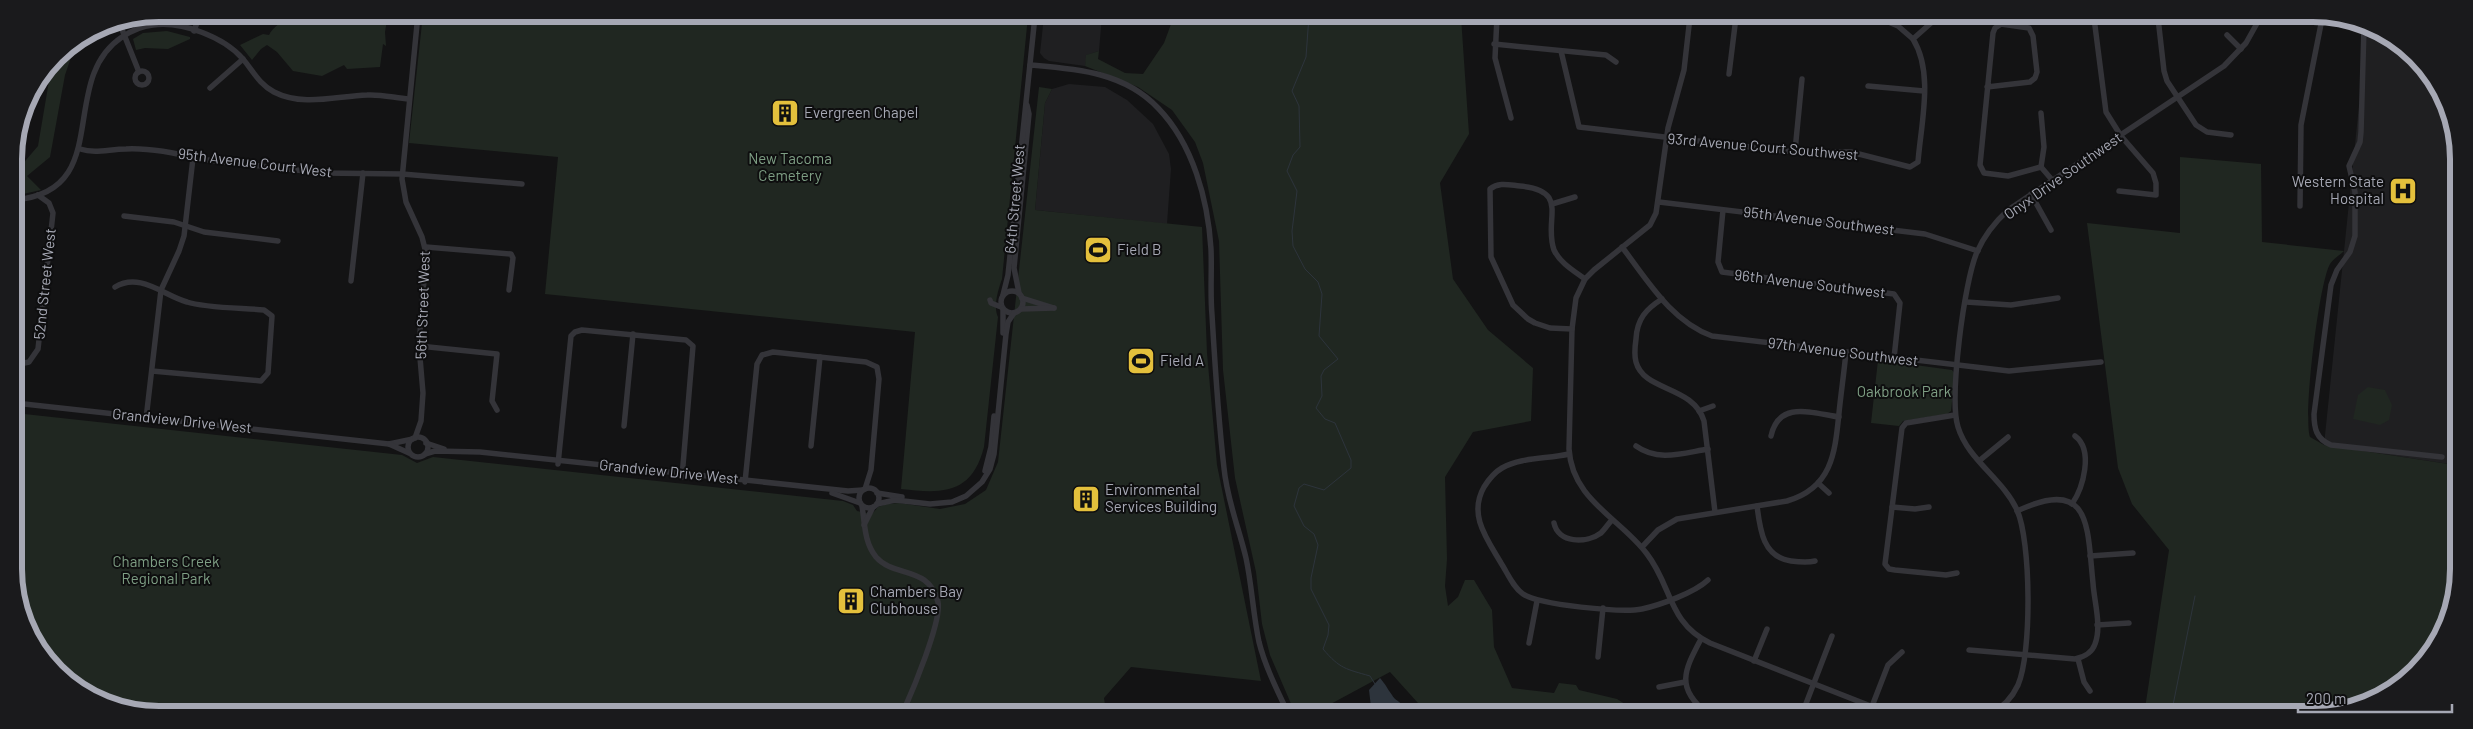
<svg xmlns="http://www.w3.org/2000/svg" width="2473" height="729" font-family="Barlow,sans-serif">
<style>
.built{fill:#1f1f21}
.green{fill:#202721}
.water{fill:#2d343c}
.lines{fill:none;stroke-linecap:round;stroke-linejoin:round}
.stream{stroke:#2d343c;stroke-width:1}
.minor{stroke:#343439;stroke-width:5.5}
.labels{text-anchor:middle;stroke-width:4;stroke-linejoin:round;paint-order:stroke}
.poi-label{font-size:15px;fill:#a6a8b4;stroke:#0e0e0f;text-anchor:start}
.street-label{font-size:15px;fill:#a6a8b4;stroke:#0e0e0f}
.park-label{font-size:15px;fill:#7e9e84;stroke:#0e0e0f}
.rim{fill:none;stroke:#a6a8b4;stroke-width:6}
</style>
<rect width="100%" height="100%" fill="#131314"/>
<g class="built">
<polygon points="1044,16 1102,16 1099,51 1087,55 1085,66 1049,61 1044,58 1040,53"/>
<polygon points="2367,28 2423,63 2457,131 2455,465 2324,445"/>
<polygon points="1069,84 1105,87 1127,100 1153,124 1169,154 1171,169 1167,224 1035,210 1045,103 1052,89"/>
</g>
<g class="green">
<path d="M284 14H388L385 32 386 46 383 44 380 67 347 69 344 65 322 76 293 71 277 52 267 45 261 49 252 60 240 45 263 34 269 35C273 26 282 25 284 14Z"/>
<path d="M423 14 1028 16 1002 279C998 290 993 307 998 317L984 447C972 494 943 494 901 489L915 332 545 294 558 157 409 143Z"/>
<polygon points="1174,16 1461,17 1469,134 1440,183 1453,279 1488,330 1533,368 1531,421 1473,432 1445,477 1447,559 1445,586 1448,606 1458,597 1465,580 1474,580 1492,610 1494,647 1512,688 1554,693 1559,683 1576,685 1579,690 1617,699 1641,714 1427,713 1390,672 1314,713 1295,713 1270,655 1262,624 1256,572 1235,478 1223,370 1219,241 1203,163 1195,142 1172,110 1138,87 1085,66 1086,55 1099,51 1098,59 1125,73 1143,74 1164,43"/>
<polygon points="167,31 190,37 190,39 168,49 145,48 136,50 133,39 143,33"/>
<polygon points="76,43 65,75 50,157 27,176 41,190 14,196 14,174 38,146 52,63 57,56"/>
<polygon points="1039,87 1052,89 1045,103 1035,210 1202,227 1207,353 1217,465 1261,681 1131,667 1104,698 1106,712 122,710 56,672 16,598 15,413 402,455 417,463 433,457 843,501 853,505 857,511 872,514 878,507 887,504 899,503 940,509 965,504 986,490 998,462"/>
<path d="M2180 157 2261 164 2262 242 2344 251C2340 255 2333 259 2330 264 2319 283 2303 416 2310 437L2324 445 2455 465 2454 607 2435 650 2403 685 2369 704 2323 715H2144L2169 550 2132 504 2118 468 2087 223 2180 233Z"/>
<polygon points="1878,360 1952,370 1955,374 1951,411 1947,414 1903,421 1899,426 1871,423"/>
<polygon points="2368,387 2385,390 2392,405 2389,420 2380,425 2353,419 2358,395"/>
</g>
<path class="water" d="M1380 678C1386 685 1387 688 1392 695 1396 702 1401 700 1408 713H1392L1386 708V713H1368L1371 707 1369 690Z"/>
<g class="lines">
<g class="stream">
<path d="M1309 16 1306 57 1292 91 1299 106 1300 147 1293 155 1287 171 1297 191 1292 231 1293 246 1305 269 1318 282 1322 294 1319 336 1338 359 1324 370 1321 376 1322 396 1316 408 1325 419 1335 423 1351 460V468L1324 490 1304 484 1299 488 1294 506 1304 526 1314 534 1318 545 1311 578V589L1329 625 1328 635 1323 649C1340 669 1346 669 1370 676L1375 684"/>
<polyline points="2171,715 2195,596"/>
</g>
<g class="minor">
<polyline points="1497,17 1495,58 1511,118"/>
<path d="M1690 17 1684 70 1668 128 1656 213 1650 225 1594 270 1585 279 1576 298 1572 329 1569 449C1572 500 1620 518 1647 554 1672 586 1668 623 1710 643L1891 714"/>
<polyline points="1879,18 1898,26 1913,39"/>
<polyline points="2094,18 2106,112 2121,136 2153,173 2156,183 2156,195 2119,191"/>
<polyline points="2158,18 2164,71 2167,81 2196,125 2207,132 2231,135"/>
<polyline points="1133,21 1134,16"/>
<polyline points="119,22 139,72"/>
<path d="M2364 27 2361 132 2360 142 2349 166 2355 192V236L2350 252 2337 270 2331 285 2314 414C2314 428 2316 439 2331 445L2442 457"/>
<polyline points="194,31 200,14"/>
<polyline points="2227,35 2241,49"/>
<polyline points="1494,44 1606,55 1616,62"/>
<path d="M1561 51 1579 127 1784 151 1851 152 1910 167 1918 162C1921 123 1934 73 1913 39L1931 23"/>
<path d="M1030 65C1077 69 1124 72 1158 108 1193 144 1208 200 1211 249 1212 271 1210 293 1212 315 1215 366 1218 417 1224 468 1227 500 1239 528 1246 558 1252 586 1253 614 1259 642 1265 666 1277 690 1288 713"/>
<circle cx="142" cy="78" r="7"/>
<polyline points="1729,74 1736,17"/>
<polyline points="1868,86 1924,91"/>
<polyline points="1987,87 2030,82 2035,78 2037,72 2033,36 2029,28 2001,24 1995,28 1993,33 1980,165 1984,173 2008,176 2041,167 2053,181"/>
<polyline points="210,88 243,59"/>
<polyline points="2041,113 2044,147 2041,167"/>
<path d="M80 149C96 154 109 149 126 149 149 148 176 153 199 159L323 173 402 174 522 184"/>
<polyline points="1795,151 1802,79"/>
<polyline points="2031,194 2051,230"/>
<path d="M14 200C116 192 56 81 122 37 131 31 142 26 153 25 182 21 224 37 243 59 253 71 259 84 274 92 303 107 337 96 367 95 381 94 395 98 409 99"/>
<polyline points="1659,202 1925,234 1978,251"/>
<polyline points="1552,204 1575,197"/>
<polyline points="2300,206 2301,125 2322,19"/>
<polyline points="1723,210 1718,262 1722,272 1894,294 1900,303 1894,358"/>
<polyline points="124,216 174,222 204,232 278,241"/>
<polyline points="426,247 511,254 513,258 509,290"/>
<path d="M1622 247C1648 281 1671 321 1712 336L2009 371 2101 362"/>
<polyline points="351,281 363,173"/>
<path d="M115 287C140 272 163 295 187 302 205 308 244 308 264 310L272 316 268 373 261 381 152 371"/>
<circle cx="1012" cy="302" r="11"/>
<polyline points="1019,293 1014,268 1029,114 1027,105"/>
<polyline points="1003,295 1008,275 1035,16"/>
<polyline points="1022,298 1054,308"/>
<path d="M1662 299C1646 309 1637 319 1636 339 1635 346 1634 355 1636 362 1644 392 1693 385 1704 421L1715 512"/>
<polyline points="990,300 991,303 1001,307"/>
<polyline points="1966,302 2011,305 2058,298"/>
<polyline points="1021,309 1054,308"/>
<path d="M1572 329 1550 328 1535 323 1528 319 1513 305 1491 257 1490 189C1499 182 1509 185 1520 186 1571 191 1543 219 1554 250 1560 263 1574 271 1585 279"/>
<polyline points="1003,333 1003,309"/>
<polyline points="419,346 497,354 492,401 497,410"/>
<polyline points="15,365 29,362 38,349 53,213 49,203 38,195"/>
<polyline points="15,403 389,444 413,439"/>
<polyline points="1699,411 1713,406"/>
<polyline points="1955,415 1906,423 1902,428 1885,564 1889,569 1895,570 1946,575 1957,573"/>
<polyline points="146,419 161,290 179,251 184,236 193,158"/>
<polyline points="624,426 633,334"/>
<path d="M1771 436C1779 400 1812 413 1839 417"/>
<circle cx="418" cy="447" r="10"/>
<polyline points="415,438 421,421 423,393 419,346 426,253 422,237 406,202 402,179 418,14"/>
<polyline points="426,443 444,449"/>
<polyline points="389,444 409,453"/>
<polyline points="811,446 820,357"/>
<path d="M1636 446C1658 462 1683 453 1708 449"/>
<polyline points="425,454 435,451 480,452 848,491 863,490"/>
<path d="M1569 454C1548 459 1521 457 1502 468 1495 472 1489 479 1484 487 1468 515 1487 539 1501 563 1508 574 1513 587 1523 594 1539 605 1622 613 1642 609 1660 605 1694 593 1708 580"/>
<polyline points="1980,460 2008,437"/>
<polyline points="558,464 571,336 575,332 582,330 686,340 693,346 682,477"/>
<polyline points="985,471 991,447 994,416"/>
<polyline points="745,482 757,364 762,355 773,352 866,362 877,367 879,379 871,470 865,489"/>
<polyline points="1818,483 1829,493"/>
<circle cx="869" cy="498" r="10"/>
<polyline points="832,493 860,503"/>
<polyline points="877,493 902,497"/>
<polyline points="877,504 895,500 930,504 952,502 966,496 982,482 990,469 994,454 1006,334 1008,322 1014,313"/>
<path d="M2072 504C2083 488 2094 450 2075 436"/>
<path d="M862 506C865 524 864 542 876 557 894 578 929 565 938 602 942 621 912 692 903 712"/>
<path d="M1757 506C1760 530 1763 557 1791 561 1799 562 1807 563 1815 561"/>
<polyline points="1892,507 1915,509 1929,507"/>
<path d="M1554 523C1558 543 1586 544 1601 533 1605 529 1608 524 1612 520"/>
<polyline points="864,525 873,507"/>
<path d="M1642 547 1658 530 1677 519 1787 501C1832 488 1835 453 1839 413 1841 393 1844 373 1846 352"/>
<polyline points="2090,556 2133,553"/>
<polyline points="2097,625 2129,623"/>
<path d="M1701 639C1684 671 1675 688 1708 714"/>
<polyline points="1529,643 1537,601"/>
<path d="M1969 650 2075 659C2084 657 2092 653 2095 644 2102 626 2094 601 2093 583 2087 527 2092 476 2017 511"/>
<polyline points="1598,657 1603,608"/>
<polyline points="2078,659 2084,682 2090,691"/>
<polyline points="1754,661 1767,629"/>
<polyline points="1659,687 1685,682"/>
<polyline points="2004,705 2012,714"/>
<polyline points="1802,714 1832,636"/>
<polyline points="1869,714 1888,665 1902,652"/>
<path d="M1990 714C2002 708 2012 698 2018 685 2032 653 2031 541 2017 510 2003 479 1968 460 1958 427 1949 398 1964 282 1977 252 1984 236 1995 222 2008 210L2224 66 2246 43 2260 18"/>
</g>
</g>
<defs>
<g id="building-square" transform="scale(1.4375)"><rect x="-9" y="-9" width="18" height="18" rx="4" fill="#e4c03c" stroke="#0e0e0f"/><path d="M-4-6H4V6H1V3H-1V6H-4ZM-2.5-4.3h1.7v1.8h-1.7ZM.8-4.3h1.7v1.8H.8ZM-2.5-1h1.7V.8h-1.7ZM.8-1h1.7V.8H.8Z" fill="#111"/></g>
<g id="hospital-square" transform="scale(1.4375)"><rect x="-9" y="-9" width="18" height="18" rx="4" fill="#e4c03c" stroke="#0e0e0f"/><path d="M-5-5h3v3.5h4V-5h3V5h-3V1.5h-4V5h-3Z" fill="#111"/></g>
<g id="stadium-square" transform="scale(1.4375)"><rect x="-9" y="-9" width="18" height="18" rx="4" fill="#e4c03c" stroke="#0e0e0f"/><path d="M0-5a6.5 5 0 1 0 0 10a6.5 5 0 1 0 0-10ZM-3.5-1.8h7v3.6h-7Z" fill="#111"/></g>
</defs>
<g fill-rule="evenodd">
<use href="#building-square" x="785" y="113"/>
<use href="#hospital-square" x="2403" y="191"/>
<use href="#stadium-square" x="1098" y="250"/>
<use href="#stadium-square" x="1141" y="361"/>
<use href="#building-square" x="1086" y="499"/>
<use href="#building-square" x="851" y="601"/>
</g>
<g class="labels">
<g class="poi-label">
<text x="804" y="118">Evergreen Chapel</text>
<text x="2384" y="187" text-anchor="end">Western State<tspan x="2384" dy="17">Hospital</tspan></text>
<text x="1117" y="255">Field B</text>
<text x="1160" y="366">Field A</text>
<text x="1105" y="495">Environmental<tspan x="1105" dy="17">Services Building</tspan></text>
<text x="870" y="597">Chambers Bay<tspan x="870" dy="17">Clubhouse</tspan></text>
</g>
<g class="street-label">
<text transform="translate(1763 147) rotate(5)" y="5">93rd Avenue Court Southwest</text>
<text transform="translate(255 163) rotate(7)" y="5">95th Avenue Court West</text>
<text transform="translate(2063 176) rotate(-35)" y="5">Onyx Drive Southwest</text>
<text transform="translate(1015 199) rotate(-85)" y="5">64th Street West</text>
<text transform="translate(1819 221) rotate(7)" y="5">95th Avenue Southwest</text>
<text transform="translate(45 284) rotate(-84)" y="5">52nd Street West</text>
<text transform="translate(1810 284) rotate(7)" y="5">96th Avenue Southwest</text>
<text transform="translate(423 305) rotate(-88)" y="5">56th Street West</text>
<text transform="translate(1843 352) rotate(7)" y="5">97th Avenue Southwest</text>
<text transform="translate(182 421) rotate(6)" y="5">Grandview Drive West</text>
<text transform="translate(669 472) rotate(6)" y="5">Grandview Drive West</text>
</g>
<g class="park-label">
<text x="790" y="164">New Tacoma<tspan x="790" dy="17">Cemetery</tspan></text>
<text x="1904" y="397">Oakbrook Park</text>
<text x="166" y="567">Chambers Creek<tspan x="166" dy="17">Regional Park</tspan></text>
</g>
</g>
<path d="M0 0H2473V729H0ZM159 22H2313A137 137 0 0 1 2450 159V569A137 137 0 0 1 2313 706H159A137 137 0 0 1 22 569V159A137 137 0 0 1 159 22Z" fill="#1a1a1c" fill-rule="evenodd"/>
<path class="rim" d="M159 22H2313A137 137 0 0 1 2450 159V569A137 137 0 0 1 2313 706H159A137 137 0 0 1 22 569V159A137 137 0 0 1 159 22Z"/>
<path d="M2298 704v8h154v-8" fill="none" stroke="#a6a8b4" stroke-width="2.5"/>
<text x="2306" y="704" font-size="15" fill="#a6a8b4" stroke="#0e0e0f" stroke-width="4" paint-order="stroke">200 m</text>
</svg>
